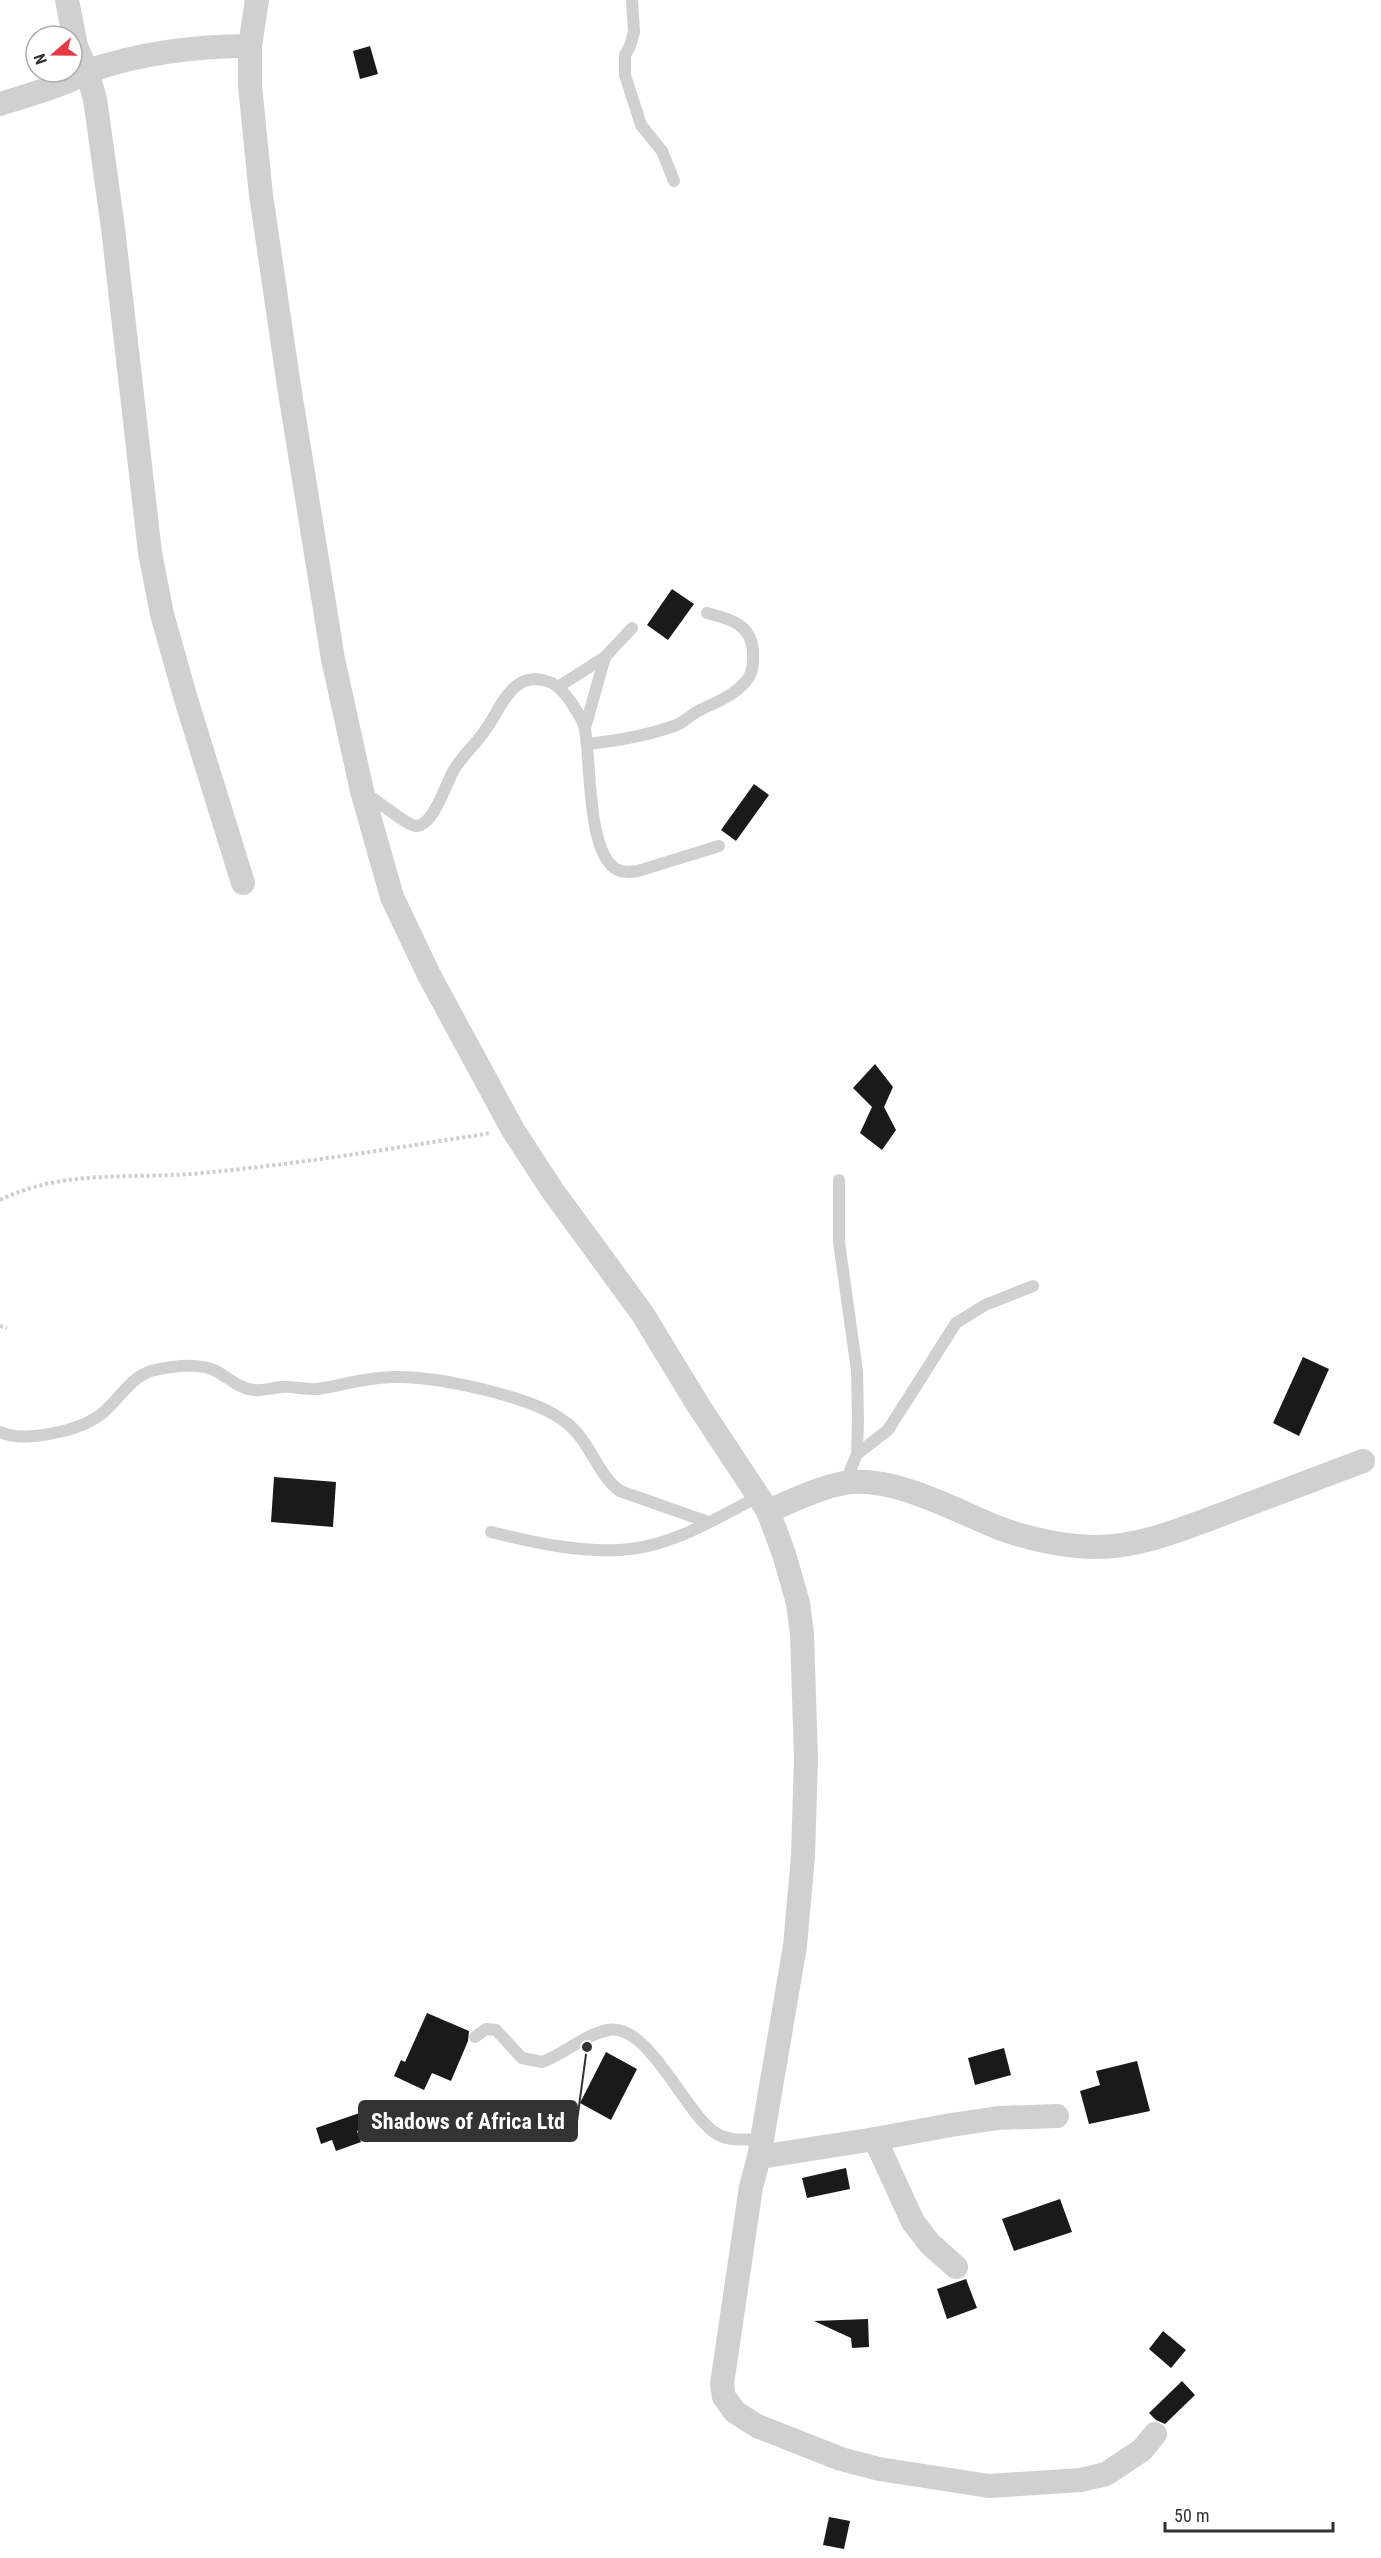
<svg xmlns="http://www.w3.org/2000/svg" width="1381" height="2558" font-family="'Roboto Condensed',sans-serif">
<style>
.building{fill:#1a1a1a}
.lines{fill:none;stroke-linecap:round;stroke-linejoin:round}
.path{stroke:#cdcdcd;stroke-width:4;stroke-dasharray:3 3;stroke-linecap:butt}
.service{stroke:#d0d0d0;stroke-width:12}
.minor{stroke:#d0d0d0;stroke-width:24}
.leader{fill:none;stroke:#333;stroke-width:2}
.callout-dot{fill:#333;stroke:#fff;stroke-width:2}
.callout{fill:#333;stroke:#333;stroke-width:2}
.callout-label{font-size:22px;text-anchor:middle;font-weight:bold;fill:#fff}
</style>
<rect width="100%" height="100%" fill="#fff"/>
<g class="building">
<polygon points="370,46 378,74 360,79 353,51"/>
<polygon points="672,589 694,604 668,640 647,625"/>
<polygon points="754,784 769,795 736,841 721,830"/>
<polygon points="875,1064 893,1087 884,1107 896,1130 882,1150 860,1133 872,1107 853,1088"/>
<polygon points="1303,1357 1329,1369 1299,1436 1273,1423"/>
<polygon points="274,1477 336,1482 333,1527 271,1522"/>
<polygon points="427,2013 469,2031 468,2041 451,2081 432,2073 424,2090 394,2076 401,2060 405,2062"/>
<polygon points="1004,2048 1011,2075 975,2085 968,2058"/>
<polygon points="606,2052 637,2069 611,2120 580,2103"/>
<polygon points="1137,2061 1150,2111 1089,2124 1080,2091 1100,2085 1096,2071"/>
<polygon points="374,2108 379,2123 357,2131 361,2142 336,2151 332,2140 321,2144 316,2128"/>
<polygon points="846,2168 850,2189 807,2198 802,2178"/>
<polygon points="1060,2199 1072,2232 1014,2251 1002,2219"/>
<polygon points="966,2279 977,2308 947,2319 937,2289"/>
<polygon points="868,2319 869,2347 852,2348 851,2338 814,2321"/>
<polygon points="1163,2331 1186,2350 1171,2368 1149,2349"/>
<polygon points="1182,2381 1195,2395 1165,2424 1156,2420 1149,2413"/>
<polygon points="829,2517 850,2521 844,2549 823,2545"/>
</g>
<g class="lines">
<g class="path">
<path d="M0 1200C66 1168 131 1180 202 1173 299 1164 395 1148 491 1133"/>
<polyline points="0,1326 7,1328"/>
</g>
<g class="service">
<polyline points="632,0 634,32 630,46 625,55 625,75 641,125 662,151 674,181"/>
<polyline points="558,687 605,657 632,628"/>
<polyline points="585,728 605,657"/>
<path d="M587 744C616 741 649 735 677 725 685 721 692 714 700 710 717 702 738 694 749 677 754 669 753 659 753 650 750 623 729 619 707 613"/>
<path d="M363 792C375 798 407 826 416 826 434 826 446 782 455 768 464 754 477 743 486 729 503 705 513 667 552 683 560 687 566 695 571 702 576 711 584 720 585 730 591 762 587 852 616 869 623 873 631 872 638 871L719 846"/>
<polyline points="839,1180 839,1242 857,1371 858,1420 857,1454 845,1483"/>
<path d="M0 1432C24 1443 79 1431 100 1415 118 1402 129 1378 151 1371 171 1366 200 1362 218 1372 230 1379 240 1389 254 1390 264 1391 272 1388 281 1387 294 1386 305 1390 317 1389 343 1385 368 1377 394 1377 436 1376 531 1396 564 1421 590 1439 597 1475 620 1491L708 1522"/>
<polyline points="857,1454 888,1430 956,1323 985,1305 1033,1286"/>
<path d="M491 1532C536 1543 584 1554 631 1549 676 1544 718 1517 758 1497"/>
<path d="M475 2037 486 2029 496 2030 522 2058 542 2062C565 2054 583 2035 608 2030 649 2022 685 2115 717 2134 730 2142 748 2139 762 2139"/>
</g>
<g class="minor">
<polyline points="67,0 76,46 87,71 95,99 113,228 150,553 162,614 185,696 243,883"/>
<polyline points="257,0 250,46 250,86 261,195 289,386 333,659 362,791 392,897 429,975 513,1130 552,1190 642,1313 698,1405 768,1511 784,1554 798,1603 802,1634 806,1759 803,1856 795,1946 759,2157 751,2187 722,2384 724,2397 735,2412 757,2426 841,2459 879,2469 989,2486 1081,2480 1106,2474 1142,2450 1155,2434"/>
<path d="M0 104C22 97 44 91 66 82 75 79 82 73 91 70 142 53 196 46 250 46"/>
<path d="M768 1511C792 1501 818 1488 844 1483 893 1475 954 1510 999 1528 1029 1539 1060 1546 1092 1547 1141 1548 1190 1526 1236 1509 1278 1493 1320 1477 1363 1461"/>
<polyline points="875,2139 913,2222 930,2244 956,2267"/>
<polyline points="759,2157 875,2139 951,2125 998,2118 1057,2116"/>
</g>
</g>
<path class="leader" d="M587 2047L577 2121"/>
<circle class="callout-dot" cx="587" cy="2047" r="6"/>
<rect class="callout" x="359" y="2101" width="218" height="40" rx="6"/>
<g class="callout-label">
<text x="468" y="2129">Shadows of Africa Ltd</text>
</g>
<g transform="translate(54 54) rotate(250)"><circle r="28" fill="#ffffff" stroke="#adadad" stroke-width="1.5"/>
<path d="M0-4.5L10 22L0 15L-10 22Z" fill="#e63946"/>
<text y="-9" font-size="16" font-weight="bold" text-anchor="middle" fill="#333333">N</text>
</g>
<path d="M1165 2522v9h168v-9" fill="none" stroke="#333333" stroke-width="3"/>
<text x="1174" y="2522" font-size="18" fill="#333333" stroke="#ffffff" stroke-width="4.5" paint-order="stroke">50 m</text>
</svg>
